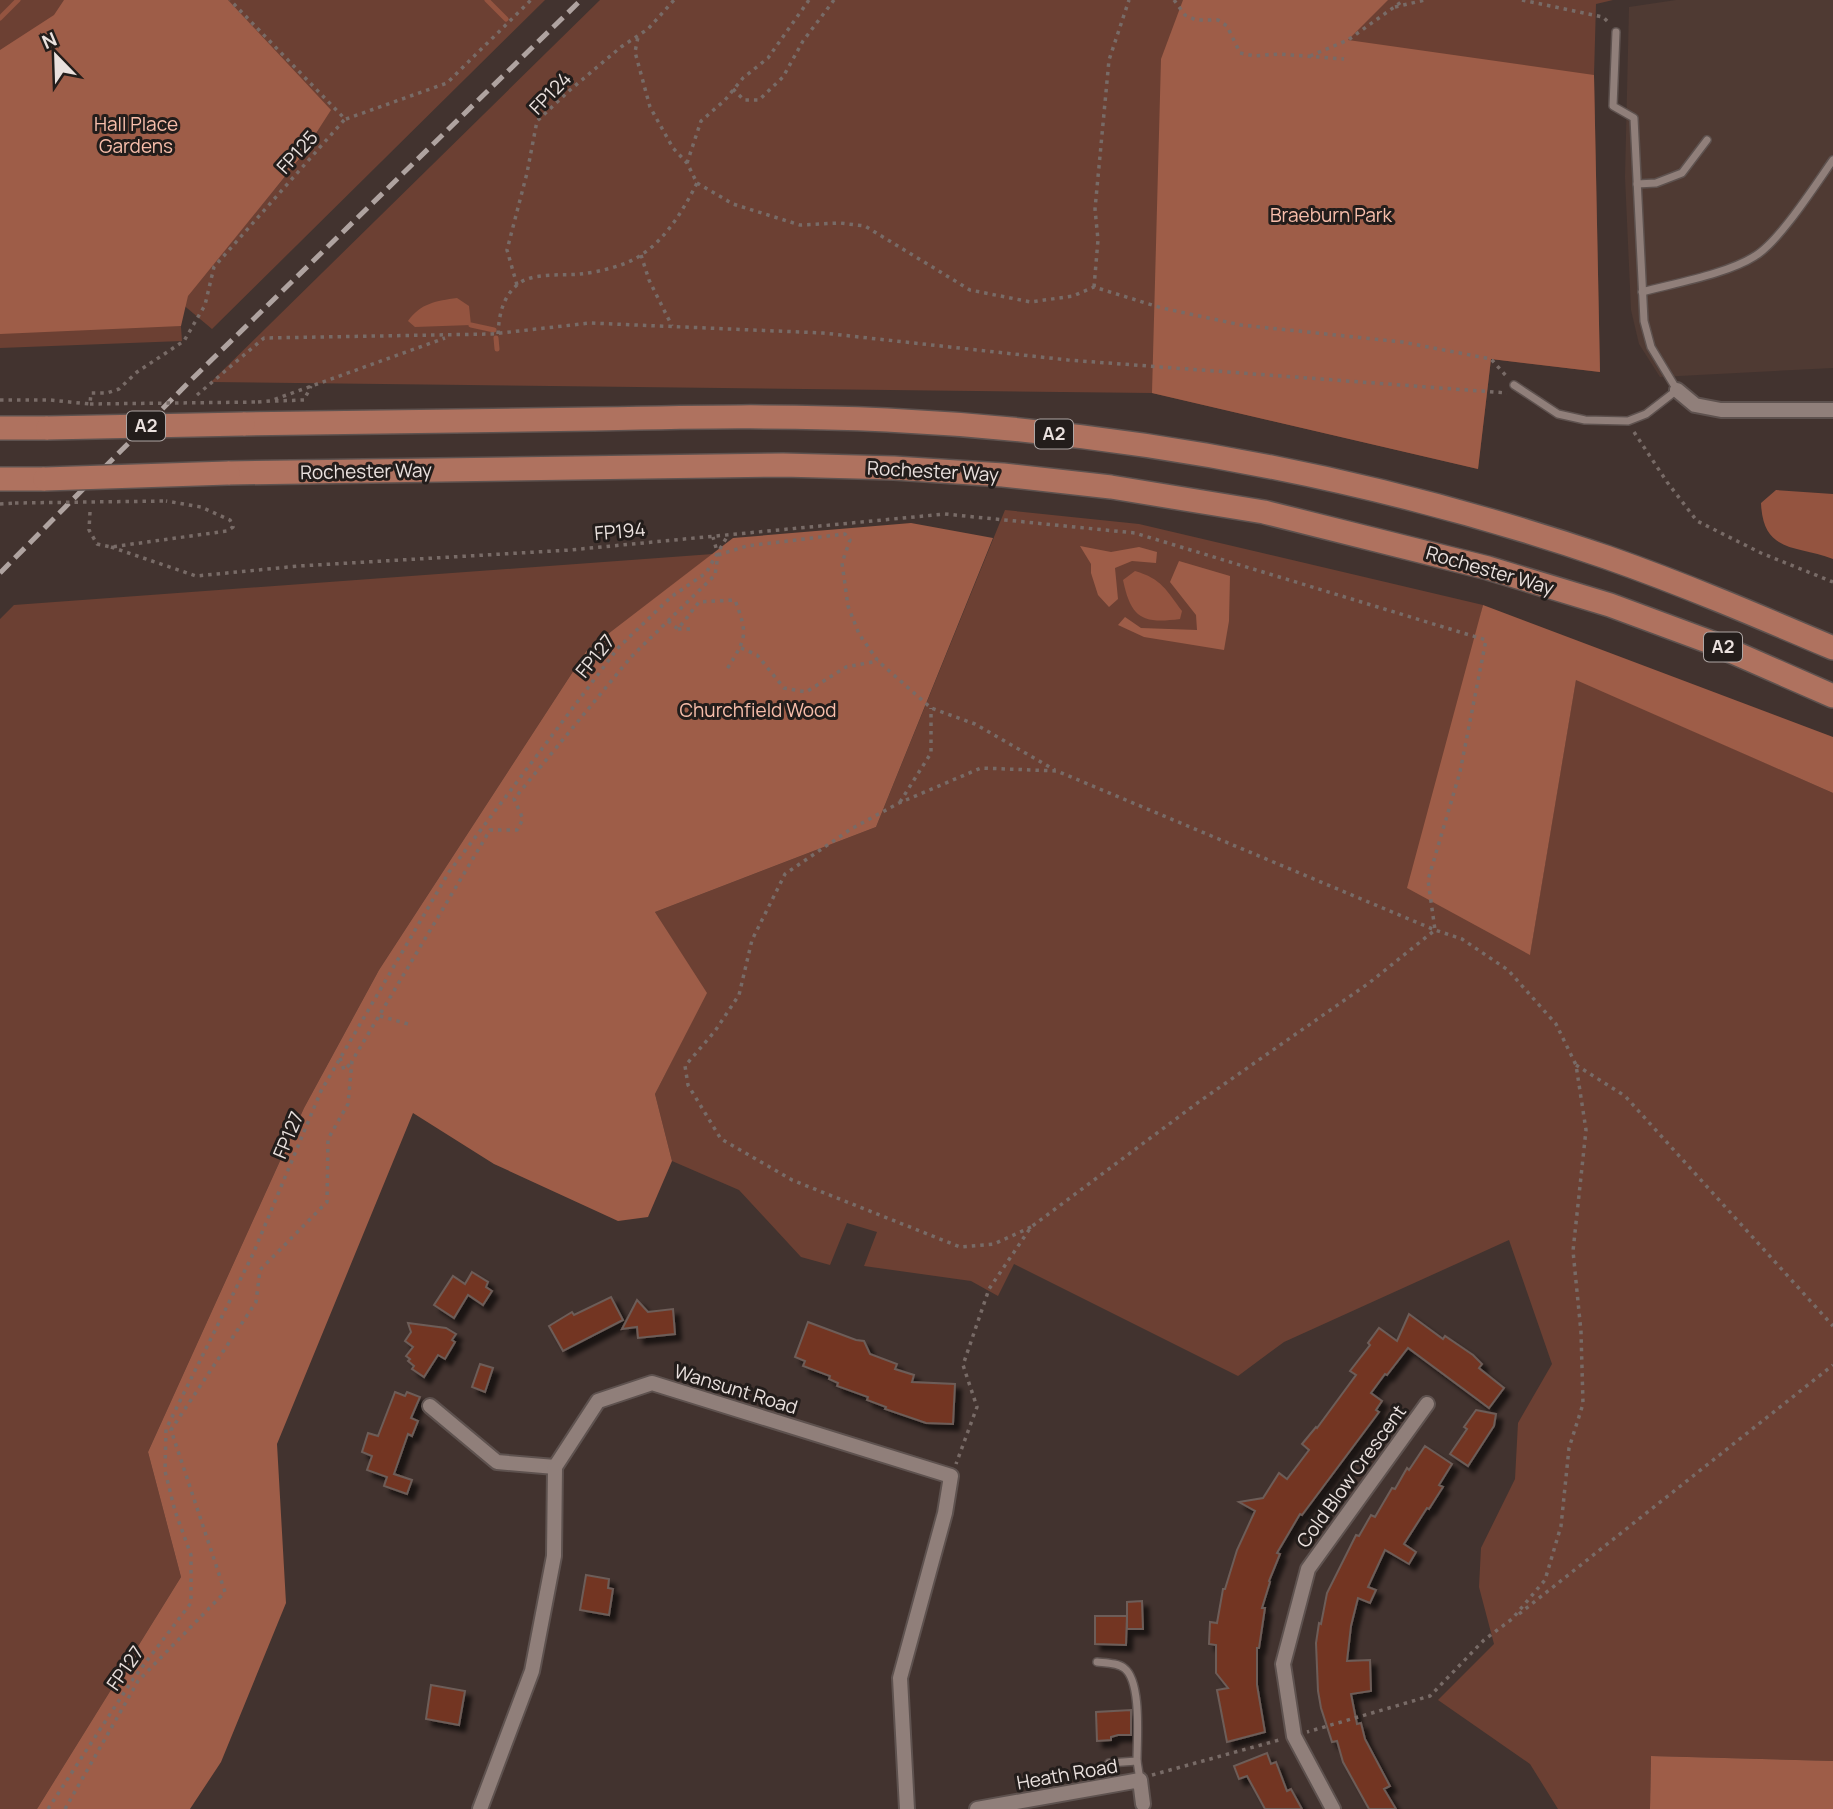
<svg xmlns="http://www.w3.org/2000/svg" width="1833" height="1809" font-family="Manrope,sans-serif">
<style>
.built{fill:#4f3a33}
.green{fill:#6c4033}
.forest{fill:#9e5d48}
.water{fill:#945440}
.lines{fill:none;stroke-linecap:round;stroke-linejoin:round}
.stream{stroke:#945440;stroke-width:5}
.building{fill:#733623;stroke:#6d5d58;stroke-width:2;filter:url(#shadow)}
.service-casing{stroke:#5e524f;stroke-width:10}
.minor-casing{stroke:#5e524f;stroke-width:18}
.trunk-casing{stroke:#5e524f;stroke-width:26}
.path{stroke:#786b67;stroke-width:3.5;stroke-dasharray:3.5 5;stroke-linecap:butt}
.service{stroke:#907f7a;stroke-width:7}
.minor{stroke:#907f7a;stroke-width:14}
.trunk{stroke:#af725f;stroke-width:23}
.rail{stroke:#afa3a0;stroke-width:5;stroke-dasharray:14 7;stroke-linecap:butt}
.trunk-bridge-casing{stroke:#5e524f;stroke-width:26;stroke-linecap:butt}
.path-bridge{stroke:#786b67;stroke-width:3.5;stroke-dasharray:3.5 5;stroke-linecap:butt}
.trunk-bridge{stroke:#af725f;stroke-width:23}
.labels{text-anchor:middle;stroke-width:6;stroke-linejoin:round;paint-order:stroke}
.shield{fill:#231d1b;stroke:#aea6a4;stroke-width:2}
.shield-label{font-size:18px;font-weight:bold;fill:#eae1de}
.street-label{font-size:19px;fill:#eae1de;stroke:#231d1b}
.park-label{font-size:19px;fill:#f8beab;stroke:#231d1b}
</style>
<defs>
<filter id="shadow"><feDropShadow dx="6" dy="6" stdDeviation="2" flood-color="#0009"/></filter>
</defs>
<rect width="100%" height="100%" fill="#42332f"/>
<polygon class="built" points="1676,0 1833,0 1833,368 1660,377 1639,344 1631,310 1625,177 1629,7"/>
<g class="green">
<polygon points="0,0 545,0 212,329 181,303 316,139 188,279 179,299 182,341 0,348"/>
<polygon points="600,0 1613,0 1596,4 1594,75 1600,372 1491,359 1478,469 1152,393 211,382"/>
<polygon points="1005,510 1139,524 1483,605 1447,763 1530,954 1576,679 1833,793 1833,1761 1651,1756 1650,1809 1558,1809 1530,1764 1438,1700 1494,1644 1479,1587 1481,1548 1515,1479 1518,1423 1552,1364 1509,1240 1284,1342 1238,1376 1014,1264 998,1296 971,1281 864,1266 877,1232 847,1223 830,1265 801,1257 739,1190 672,1161 655,1094 706,993 655,912 876,827"/>
<polygon points="713,554 587,650 379,970 304,1108 148,1452 181,1577 37,1809 0,1809 0,619 14,605"/>
</g>
<g class="forest">
<polygon points="64,0 228,0 331,110 300,158 188,296 181,326 0,334 0,50 54,15"/>
<polygon points="1183,0 1388,0 1348,40 1594,75 1600,372 1491,359 1478,469 1152,393 1161,59"/>
<polygon points="911,523 993,538 876,827 655,912 707,993 655,1094 672,1161 648,1217 618,1221 494,1164 413,1113 277,1444 286,1603 221,1762 190,1809 37,1809 181,1577 148,1452 304,1108 379,970 587,650 733,538"/>
<polygon points="1080,546 1111,552 1139,547 1157,552 1156,563 1132,561 1115,568 1118,599 1109,607 1098,595 1091,573 1091,564"/>
<polygon points="1179,561 1230,576 1229,621 1224,650 1144,637 1118,625 1125,617 1141,628 1197,630 1196,615 1170,582"/>
<polygon points="1483,605 1833,737 1833,793 1576,680 1530,955 1407,888"/>
<polygon points="1651,1756 1833,1761 1833,1809 1650,1809"/>
</g>
<g class="water">
<path d="M457 298 469 306 471 325 415 327 408 321C421 303 436 301 457 298Z"/>
<path d="M1776 490 1833 494V559C1797 545 1763 554 1761 503Z"/>
<path d="M1135 571C1162 579 1166 590 1182 611L1180 619C1142 624 1131 618 1123 580Z"/>
</g>
<g class="lines">
<g class="stream">
<polyline points="487,0 506,19"/>
<polyline points="0,18 18,0"/>
<polyline points="471,325 494,330"/>
<polyline points="496,338 497,349"/>
</g>
</g>
<g class="building">
<polygon points="472,1272 488,1282 486,1287 492,1291 483,1305 468,1295 454,1318 434,1305 453,1276 465,1284"/>
<polygon points="611,1297 623,1320 563,1351 549,1326 572,1312 574,1315"/>
<polygon points="637,1300 648,1312 673,1309 675,1334 638,1338 637,1327 622,1329"/>
<polygon points="1409,1314 1443,1339 1445,1336 1473,1355 1482,1364 1479,1368 1504,1388 1489,1408 1408,1348 1387,1375 1385,1374 1371,1393 1382,1401 1376,1410 1379,1412 1302,1515 1300,1514 1277,1553 1280,1554 1269,1581 1270,1582 1262,1608 1265,1608 1259,1648 1257,1648 1257,1685 1265,1732 1227,1742 1217,1690 1228,1688 1216,1673 1216,1645 1209,1644 1210,1622 1217,1623 1223,1589 1225,1589 1237,1550 1255,1511 1239,1502 1263,1498 1279,1473 1287,1479 1309,1450 1302,1444 1316,1427 1317,1428 1356,1375 1350,1371 1370,1345 1368,1343 1379,1328 1397,1341"/>
<polygon points="808,1322 856,1340 864,1341 870,1354 897,1364 895,1369 914,1375 912,1382 955,1384 953,1424 926,1423 885,1409 886,1407 867,1400 868,1397 837,1386 838,1383 829,1379 830,1376 803,1366 805,1361 795,1357"/>
<polygon points="408,1323 446,1328 456,1334 452,1340 455,1342 445,1359 438,1355 424,1377 412,1369 414,1366 408,1361 410,1359 406,1356 413,1347 405,1341 411,1332"/>
<polygon points="480,1364 493,1368 485,1392 472,1387"/>
<polygon points="395,1392 405,1396 407,1392 420,1397 411,1418 418,1421 412,1436 408,1434 394,1474 412,1480 407,1494 384,1486 387,1477 367,1470 372,1456 362,1452 368,1433 378,1436"/>
<polygon points="1476,1410 1496,1414 1494,1426 1468,1466 1450,1454 1467,1429 1464,1427"/>
<polygon points="1425,1446 1452,1464 1439,1485 1443,1487 1429,1509 1427,1508 1404,1544 1416,1552 1409,1564 1385,1550 1368,1587 1376,1590 1370,1603 1358,1598 1351,1626 1347,1661 1370,1660 1371,1691 1351,1694 1357,1724 1361,1723 1365,1739 1390,1786 1384,1789 1396,1809 1369,1809 1343,1762 1337,1741 1332,1742 1321,1708 1318,1691 1316,1643 1319,1623 1321,1624 1327,1593 1356,1535 1359,1536 1371,1515 1375,1517 1392,1488 1395,1489 1407,1468 1409,1470"/>
<polygon points="586,1575 609,1579 608,1588 613,1589 609,1615 580,1610"/>
<polygon points="1142,1601 1143,1629 1127,1629 1127,1602"/>
<polygon points="1095,1616 1127,1616 1126,1645 1095,1644"/>
<polygon points="431,1685 465,1691 459,1725 426,1719"/>
<polygon points="1131,1710 1131,1735 1118,1735 1111,1737 1111,1740 1097,1741 1096,1712"/>
<polygon points="1267,1753 1271,1764 1276,1762 1287,1791 1291,1789 1302,1809 1265,1809 1247,1776 1239,1779 1234,1766"/>
</g>
<g class="lines">
<g class="service-casing">
<g id="service">
<polyline points="1637,184 1656,183 1682,173 1707,140"/>
<path d="M1642 292C1675 283 1727 274 1755 256 1779 242 1816 184 1833 160"/>
<polyline points="1514,385 1558,414 1585,420 1628,421 1646,414 1677,390 1651,347 1644,321 1634,118 1613,106 1616,32"/>
<path d="M1097 1662C1106 1663 1118 1663 1124 1668 1142 1681 1137 1740 1137 1761"/>
<polyline points="1109,1763 1137,1761 1140,1780"/>
</g>
</g>
<g class="minor-casing">
<g id="minor">
<polyline points="1677,390 1695,405 1721,410 1833,410"/>
<polyline points="430,1406 497,1462 555,1467"/>
<polyline points="480,1809 532,1671 554,1556 555,1467 598,1401 652,1383 951,1476 945,1513 900,1678 907,1809"/>
<polyline points="977,1809 1140,1780 1143,1804"/>
<polyline points="1333,1809 1294,1736 1283,1664 1308,1569 1427,1404"/>
</g>
</g>
<g class="trunk-casing">
<g id="trunk">
<path d="M243 424C360 422 477 420 594 419 692 417 790 415 887 420 1131 432 1375 478 1606 557 1683 584 1758 616 1833 648"/>
<polyline points="0,428 48,428"/>
<polyline points="228,473 783,465 894,468 1003,475 1111,487 1264,512 1488,568 1610,605 1710,642 1833,696"/>
<polyline points="0,479 45,479"/>
</g>
</g>
<g class="path">
<polyline points="1174,0 1185,15 1196,20 1218,20 1227,26 1240,53 1254,56 1279,54 1344,59"/>
<polyline points="1522,0 1603,17 1608,22"/>
<polyline points="1395,7 1425,0"/>
<polyline points="1310,56 1348,40 1404,0"/>
<polyline points="733,89 744,100 759,100 783,77 803,41 834,0"/>
<polyline points="346,119 447,83 531,0"/>
<polyline points="687,163 701,121 725,100 743,78 768,58 809,0"/>
<polyline points="697,183 733,204 800,225 840,223 865,226 970,290 1031,302 1073,296 1094,287 1162,308 1241,325 1402,342 1491,359 1508,378"/>
<polyline points="641,255 649,280 672,326"/>
<polyline points="517,285 507,250 527,173 537,121 570,90 621,47 648,29 674,0"/>
<polyline points="1094,287 1098,240 1095,209 1109,60 1129,0"/>
<path d="M498 334C499 316 502 298 517 285 531 272 561 276 580 274 599 272 625 266 641 255 666 239 684 209 697 183L687 163 673 148 650 107 635 52 638 37"/>
<polyline points="197,395 264,338 492,334 590,323 823,333 1068,360 1507,393"/>
<polyline points="0,400 50,400 90,404 91,393 107,393 119,389 137,372 184,341 205,305 214,267 345,119 230,0"/>
<polyline points="275,401 304,400 311,386"/>
<polyline points="258,402 270,401 445,338"/>
<polyline points="1634,432 1667,482 1697,521 1761,553 1833,582"/>
<polyline points="0,504 15,503"/>
<polyline points="90,512 89,530 97,544 111,547 227,531 233,527 230,520 201,507 166,501"/>
<polyline points="111,547 196,576 299,566 570,550 945,514 1135,533 1486,640 1460,772 1428,880 1435,930 1369,983 1200,1101 1031,1227 989,1289 963,1365 977,1407 956,1464"/>
<polyline points="718,555 747,546 845,534 850,540 842,563 848,606 859,634 878,661 931,708 975,724 1055,770"/>
<path d="M668 621 678 629 699 602 735 600C748 635 747 637 727 669"/>
<polyline points="678,629 690,629"/>
<polyline points="741,648 757,655 784,688 806,692 846,667 878,661"/>
<polyline points="900,802 931,753 931,708"/>
<polyline points="380,1016 408,1024"/>
<polyline points="340,1058 344,1070 351,1063"/>
<polyline points="1576,1065 1625,1096 1833,1326"/>
<polyline points="1031,1227 994,1244 960,1247 792,1180 721,1139 688,1085 685,1066 715,1031 739,995 752,940 785,874 851,829 899,803 981,768 1057,771 1435,930 1462,939 1508,970 1556,1024 1576,1065 1586,1130 1573,1251 1581,1332 1583,1404 1569,1448 1561,1526 1545,1580 1512,1619 1484,1640 1430,1696 1307,1732"/>
<polyline points="1519,1614 1833,1365"/>
<polyline points="1152,1775 1279,1740"/>
<polyline points="48,1809 133,1679 191,1603 191,1555 175,1511 165,1471 166,1429 253,1254 321,1091 449,872 618,648 671,597 706,573 728,535"/>
<polyline points="65,1809 138,1681 225,1592 171,1430 256,1302 260,1270 327,1202 328,1139 348,1104 352,1061 490,830 517,830 523,819 514,799 631,657 715,575 718,555 713,537"/>
</g>
<use href="#service" class="service"/>
<use href="#minor" class="minor"/>
<use href="#trunk" class="trunk"/>
<polyline class="rail" points="0,573 192,379 581,0"/>
<g class="trunk-bridge-casing">
<g id="trunk-bridge">
<polyline points="48,428 243,424"/>
<polyline points="45,479 228,473"/>
</g>
</g>
<g class="path-bridge">
<polyline points="90,404 258,402"/>
<polyline points="15,503 166,501"/>
</g>
<use href="#trunk-bridge" class="trunk-bridge"/>
</g>
<g class="labels">
<g class="shield">
<rect x="127" y="411.5" width="38" height="29" rx="5"/>
<rect x="1035" y="419.5" width="38" height="29" rx="5"/>
<rect x="1704" y="632.5" width="38" height="29" rx="5"/>
</g>
<g class="shield-label">
<text x="146" y="432">A2</text>
<text x="1054" y="440">A2</text>
<text x="1723" y="653">A2</text>
</g>
<g class="street-label">
<text transform="translate(550 93) rotate(-46)" y="7">FP124</text>
<text transform="translate(297 152) rotate(-48)" y="7">FP125</text>
<text transform="translate(366 471) rotate(-1)" y="7">Rochester Way</text>
<text transform="translate(933 471) rotate(3)" y="7">Rochester Way</text>
<text transform="translate(620 531) rotate(-5)" y="7">FP194</text>
<text transform="translate(1490 570) rotate(16)" y="7">Rochester Way</text>
<text transform="translate(595 656) rotate(-51)" y="7">FP127</text>
<text transform="translate(288 1135) rotate(-67)" y="7">FP127</text>
<text transform="translate(736 1389) rotate(17)" y="7">Wansunt Road</text>
<text transform="translate(1351 1476) rotate(-54)" y="7">Cold Blow Crescent</text>
<text transform="translate(125 1668) rotate(-55)" y="7">FP127</text>
<text transform="translate(1067 1774) rotate(-10)" y="7">Heath Road</text>
</g>
<g class="park-label">
<text x="136" y="131">Hall Place<tspan x="136" dy="22">Gardens</tspan></text>
<text x="1331" y="222">Braeburn Park</text>
<text x="758" y="717">Churchfield Wood</text>
</g>
</g>
<g transform="translate(56 56) rotate(337)" stroke="#231d1b" stroke-width="5" paint-order="stroke">
<path d="M0-5L12 26L0 18L-12 26Z" fill="#eae1de"/>
<text y="-10" font-size="19" font-weight="bold" text-anchor="middle" fill="#eae1de">N</text>
</g>
</svg>
